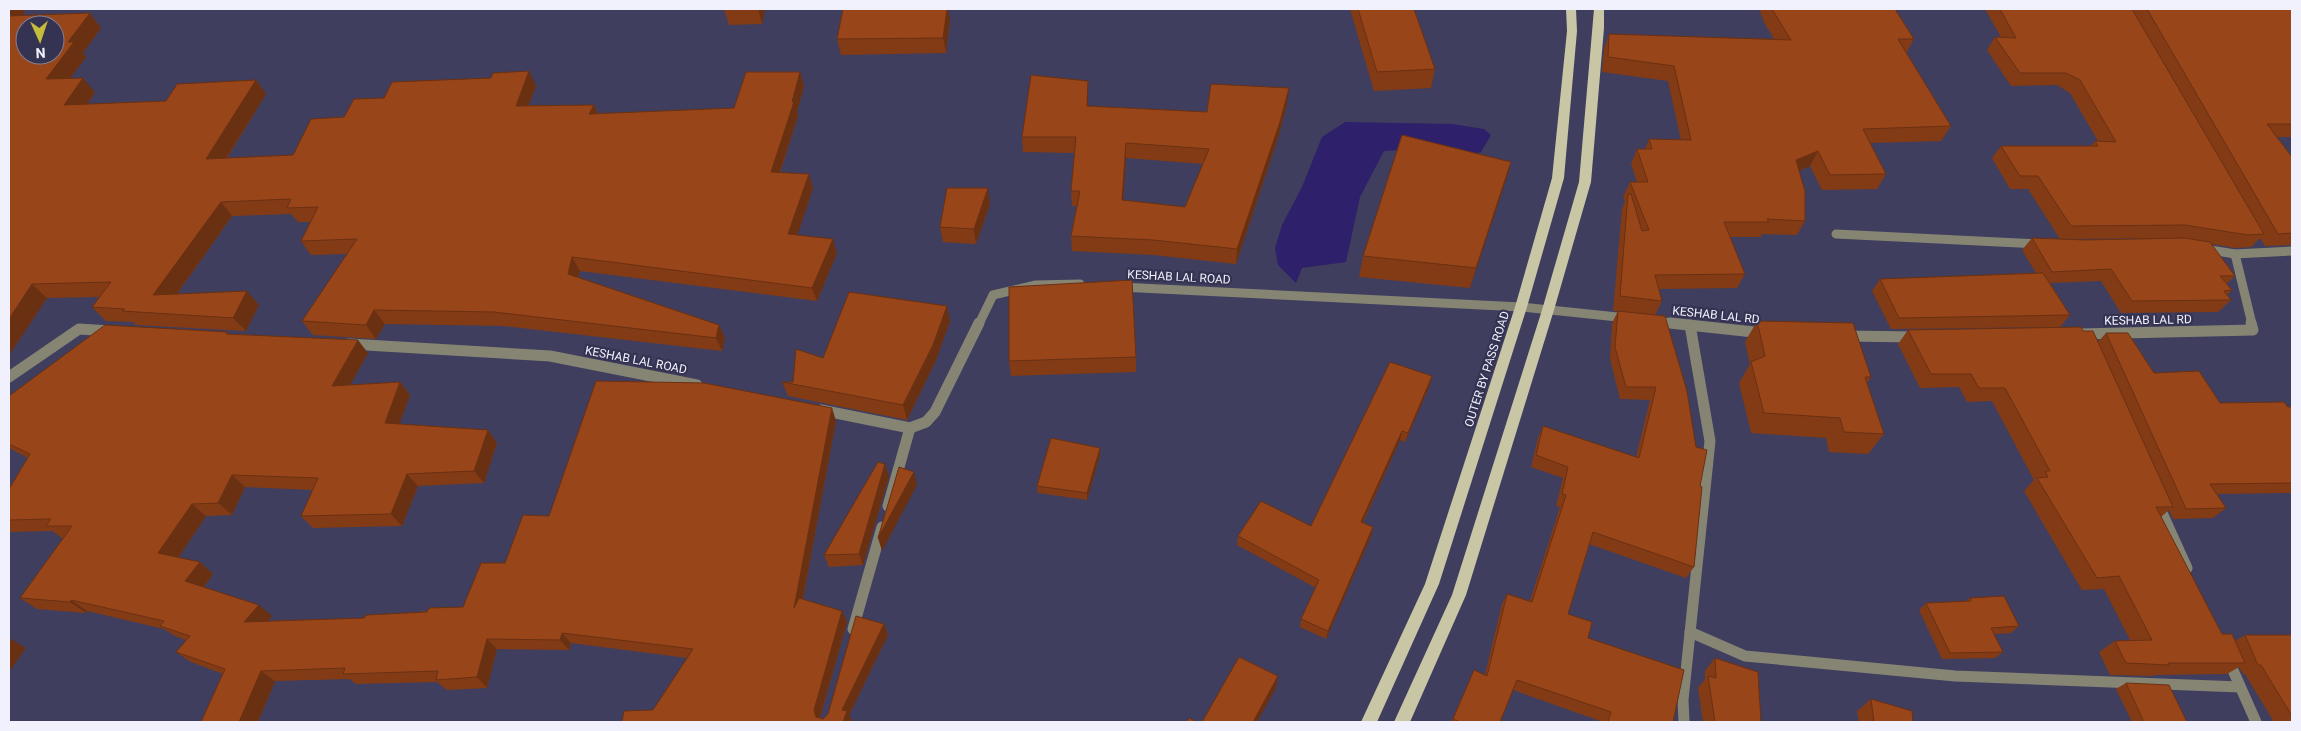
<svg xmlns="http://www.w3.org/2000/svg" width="2301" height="731" font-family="Roboto,sans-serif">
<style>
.water{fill:#2e206a}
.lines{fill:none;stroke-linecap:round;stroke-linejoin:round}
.street-far1{stroke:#868574;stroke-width:9}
.street{stroke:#868574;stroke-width:11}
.primary{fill:#c8c6a4;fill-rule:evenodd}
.wall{fill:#833b16;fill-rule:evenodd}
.shaded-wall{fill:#6a3012}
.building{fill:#984519;stroke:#6a3012;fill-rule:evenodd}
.labels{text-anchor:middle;stroke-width:4.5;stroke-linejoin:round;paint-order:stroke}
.street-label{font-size:12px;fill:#f0f1fd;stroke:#353352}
</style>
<rect width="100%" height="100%" fill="#3f3e5e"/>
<polygon class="water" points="1345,122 1452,124 1484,129 1491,135 1481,152 1458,158 1414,149 1384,151 1360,197 1346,262 1302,268 1296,283 1278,265 1275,248 1282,225 1302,187 1322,137"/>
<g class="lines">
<g class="street-far1">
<polyline points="1836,234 2040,244"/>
<polyline points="2204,249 2235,254"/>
<polyline points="1120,287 1521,307 1627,318"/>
<polyline points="1654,321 1681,324"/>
<polyline points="979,324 993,295 1036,285 1080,284"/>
<polyline points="2252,324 2235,254 2292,251"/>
</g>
<g class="street">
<polyline points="1670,323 1763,333"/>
<polyline points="2080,334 2253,330 2251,323"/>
<polyline points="1845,336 1916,337"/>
<polyline points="349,344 550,356 697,385"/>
<polyline points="9,377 79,329 110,331"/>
<polyline points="821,410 910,428 926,422 935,412 979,323"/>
<polyline points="2158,504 2187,568"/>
<polyline points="888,506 910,428"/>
<polyline points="853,629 882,527"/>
<polyline points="1690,632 1745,656 1955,676 2240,687"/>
<polyline points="2228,659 2256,722"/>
<polyline points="1684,722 1683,700 1710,441 1690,325"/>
</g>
<g class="primary">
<polygon points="1566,9 1576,9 1577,31 1564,178 1527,307 1439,584 1377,722 1361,722 1425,584 1515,307 1552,178 1567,31"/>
<polygon points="1594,9 1604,9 1604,28 1591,182 1554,310 1466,595 1410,722 1394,722 1452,595 1542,310 1579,182"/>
</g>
</g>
<g class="wall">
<polygon points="9,9 22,9 25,12 21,16 101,28 83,53 86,57 70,78 95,92 87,104 166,101 256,80 266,94 227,158 293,155 344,117 384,98 536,86 528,105 594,105 598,114 734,108 800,72 804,86 797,112 798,116 780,173 813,188 797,235 837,253 817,301 580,271 578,277 719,325 725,338 722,351 503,326 385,324 376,339 313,335 302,321 347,254 311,255 301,241 311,222 298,222 291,214 232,216 177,294 259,305 246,331 136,325 133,322 106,321 92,307 100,297 47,298 9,355"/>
<polygon points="724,9 765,9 762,24 729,25"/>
<polygon points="843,9 948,9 950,20 946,53 841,55 837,39"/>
<polygon points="1350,9 1414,9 1435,69 1431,88 1374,91"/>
<polygon points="1759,9 1895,9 1914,39 1906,53 1951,126 1941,141 1870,143 1886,174 1877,189 1822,190 1810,166 1799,171 1805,221 1797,235 1762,234 1761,237 1730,237 1745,274 1737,288 1659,289 1662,301 1655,315 1700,486 1694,567 1686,578 1589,544 1568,614 1588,638 1673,722 1603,722 1513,690 1500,722 1451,722 1474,670 1485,675 1502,604 1507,594 1530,601 1560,507 1556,506 1563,478 1531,467 1538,438 1543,426 1636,457 1650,400 1620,399 1610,359 1612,323 1618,311 1613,311 1622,209 1625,201 1623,197 1630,182 1637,182 1631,164 1637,149 1645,149 1649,139 1681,140 1668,81 1602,72 1604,49 1609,34 1774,39 1765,24"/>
<polygon points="1985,9 2292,9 2292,137 2277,137 2292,157 2292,245 2265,246 2260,238 2251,247 2235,248 2211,244 2235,276 2226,284 2232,290 2227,295 2231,300 2218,312 2121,313 2101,281 2050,283 2070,315 2060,327 1891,329 1872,291 1880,279 2036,273 2022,250 2032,238 2086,240 2177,238 2173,238 2060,239 2028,189 2010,189 1992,158 2001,146 2091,146 2095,141 2098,141 2070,93 2057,85 2011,86 1987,50 1995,37 2001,37"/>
<path d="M1088 96V106L1207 112 1287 104 1278 138 1236 264 1153 255 1072 251 1071 236 1077 206H1072L1071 191 1075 153 1023 152 1022 137ZM1126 158 1203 164 1185 207 1123 200Z"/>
<polygon points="1511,162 1470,288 1359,277 1363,256"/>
<polygon points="990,204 976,244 943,242 940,227"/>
<polygon points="950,321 936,360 907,420 788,396 782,382 793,382 823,358"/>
<polygon points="1757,321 1871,377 1867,383 1884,434 1868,454 1829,452 1826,438 1751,433 1739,383 1750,364 1745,342"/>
<polygon points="1908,330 2083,331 2098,342 2106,333 2154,373 2220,403 2292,407 2292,493 2217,494 2226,508 2213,518 2173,519 2169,510 2161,517 2222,634 2235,641 2245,635 2292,635 2292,722 2274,722 2245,674 2243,674 2239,667 2227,674 2155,675 2152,676 2110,675 2099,652 2115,641 2130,640 2104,589 2082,590 2024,491 2034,480 1992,401 1967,402 1959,387 1920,388 1898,344"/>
<polygon points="227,332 229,334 368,353 350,385 400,382 410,395 399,424 488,430 497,443 484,483 418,486 402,526 313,528 301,516 313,490 245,487 232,515 206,516 178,558 200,562 213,574 204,587 272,616 267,621 364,618 463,607 549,516 836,421 803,599 842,611 847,622 820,718 823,719 828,714 884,624 888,635 849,715 852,721 653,710 687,658 571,643 569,650 497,649 487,688 447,690 437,682 356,684 349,679 275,681 258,722 201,722 223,674 191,662 176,652 186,640 175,636 164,629 87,611 86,613 37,609 20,598 63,538 62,538 52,531 9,532 9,489 28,458 9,448 9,396"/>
<polygon points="1136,357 1136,372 1011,376 1009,361"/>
<polygon points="1430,385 1405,442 1400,440 1363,523 1373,527 1371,536 1326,639 1300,627 1301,619 1316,588 1237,545 1238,536 1311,526"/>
<polygon points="1100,448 1100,455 1087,500 1038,493 1037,486"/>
<polygon points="889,476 863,565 829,567 824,555"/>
<polygon points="1970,598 2019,626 2011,633 1994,634 2003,652 1995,658 1942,659 1919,610 1926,603 1966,601"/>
<polygon points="1715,658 1761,722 1703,722 1698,688 1705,679 1705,671"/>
<polygon points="2126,683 2187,722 2132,722 2116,689"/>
<polygon points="1871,699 1913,722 1859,722 1857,711"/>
</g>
<g class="shaded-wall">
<polygon points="9,9 22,9 25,12 9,31"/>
<polygon points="758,9 765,9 762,24"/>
<polygon points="947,9 948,9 950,20 946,53 943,38"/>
<polygon points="90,13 101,28 83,53 86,57 58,94 46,79 68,42"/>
<polygon points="529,71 536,86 523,120 516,106"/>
<polygon points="800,72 804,86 797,112 798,116 775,186 771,172"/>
<polygon points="83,78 95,92 77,119 64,105"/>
<polygon points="256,80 266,94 217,173 206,159"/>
<polygon points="1088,81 1088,122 1087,106"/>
<polygon points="1289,88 1287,104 1278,138 1236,264 1237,249"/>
<polygon points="594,105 600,119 589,114"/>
<polygon points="1126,143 1126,158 1122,215 1122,200"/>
<polygon points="1818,151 1810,166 1788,175 1796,160"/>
<polygon points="1511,162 1505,183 1470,288 1476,268"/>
<polygon points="809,174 813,188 793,248 788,234"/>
<polygon points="988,188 990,204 976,244 974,229"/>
<polygon points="221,202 232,216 166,309 153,295"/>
<polygon points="833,239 837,253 817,301 812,288"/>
<polygon points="572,257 580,271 576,288 568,274"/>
<polygon points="32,284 47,298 9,355 9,319"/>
<polygon points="247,291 259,305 246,331 233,318"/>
<polygon points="947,306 950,321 936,360 907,420 903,405"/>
<polygon points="374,310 385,324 376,339 366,325"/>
<polygon points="719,325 725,338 722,351 716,338"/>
<polygon points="358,340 368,353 342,399 332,386"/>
<polygon points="1432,376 1430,385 1405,442 1408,433"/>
<polygon points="400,382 410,395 395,436 385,423"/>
<polygon points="832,408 836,421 799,619 794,608"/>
<polygon points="488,430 497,443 484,483 474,471"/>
<polygon points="1402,431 1400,440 1359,530 1361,522"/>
<polygon points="1100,448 1100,455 1087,500 1087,493"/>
<polygon points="885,464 889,476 863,565 859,554"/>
<polygon points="914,472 917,485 882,551 878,538"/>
<polygon points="407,474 418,486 402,526 391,514"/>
<polygon points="232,475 245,487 232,515 218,503"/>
<polygon points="192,504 206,516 173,565 158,553"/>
<polygon points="1373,527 1371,536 1326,639 1328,631"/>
<polygon points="200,562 213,574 200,592 185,581"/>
<polygon points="71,600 87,611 86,613 70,602"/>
<polygon points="259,605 272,616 257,633 244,622"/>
<polygon points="842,611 847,622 819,720 816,717 814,710"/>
<polygon points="884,624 888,635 849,715 852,721 852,722 843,722 842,710"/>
<polygon points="562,633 571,643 569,650 560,640"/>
<polygon points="9,638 26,648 9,672"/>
<polygon points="487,639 497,649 487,688 477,677"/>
<polygon points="261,671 275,681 258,722 239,722"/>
<polygon points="1278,676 1276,688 1257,722 1253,722"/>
</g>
<g class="building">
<polygon points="843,9 947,9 943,38 837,39"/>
<polygon points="1358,9 1414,9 1435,69 1377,72"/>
<polygon points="1772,9 1895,9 1914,39 1898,39 1951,126 1863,129 1886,174 1830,175 1818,151 1796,160 1805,191 1805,221 1767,219 1769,222 1724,222 1745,274 1655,275 1662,301 1620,296 1628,194 1631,194 1642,231 1649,230 1630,182 1648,182 1637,149 1652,149 1649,139 1691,140 1674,66 1608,57 1609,34 1791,40"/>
<polygon points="2000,9 2132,9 2264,234 2248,235 2185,225 2071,226 2038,176 2020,176 2001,146 2098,146 2095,141 2116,142 2080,80 2066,73 2020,73 1995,37 2016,38"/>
<polygon points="2147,9 2292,9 2292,124 2267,124 2292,157 2292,233 2278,234"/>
<path d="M90 13 68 42H74L46 79 83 78 64 105 166 101 177 84 256 80 206 159 293 155 311 119 344 117 354 99 384 98 392 82 491 78 493 73 529 71 516 106 594 105 589 114 734 108 746 72H800L792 102H794L771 172 809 174 788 234 833 239 812 288 572 257 568 274 719 325 716 338 494 312 374 310 366 325 302 321 357 239 301 241 318 207 287 208 291 199 221 202 153 295 247 291 233 318 122 311 125 309 92 307 111 282 32 284 9 319V16ZM25 25H55V55H25Z"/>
<path d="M1031 75 1088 81 1087 106 1207 112 1211 84 1289 88 1280 122 1237 249 1153 240 1071 236 1080 191H1071L1076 137H1022ZM1126 143 1209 149 1185 207 1122 200Z"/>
<polygon points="1402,135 1511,162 1476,268 1363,256"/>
<polygon points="947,188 988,188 974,229 940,227"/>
<polygon points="2032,238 2086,240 2184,238 2210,242 2235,276 2220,276 2232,290 2224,291 2231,300 2132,301 2111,269 2052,272"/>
<polygon points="2043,273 2070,315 1899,318 1880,279"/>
<polygon points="1132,280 1136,357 1009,361 1009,287"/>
<polygon points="849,292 947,306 933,345 903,405 782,382 793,382 796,349 823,358"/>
<polygon points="1618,311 1665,316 1687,391 1696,447 1707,450 1700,486 1702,487 1694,567 1593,532 1568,614 1592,622 1588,638 1684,670 1673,722 1608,722 1611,712 1517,680 1500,722 1460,722 1453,719 1474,670 1487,676 1507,594 1532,602 1566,495 1562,494 1568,467 1536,455 1543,426 1639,458 1656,387 1626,387 1615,347"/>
<polygon points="1757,321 1853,323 1871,377 1865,377 1884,434 1844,432 1840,418 1764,413 1751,362 1765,356"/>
<polygon points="105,325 227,332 226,334 358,340 332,386 400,382 385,423 488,430 474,471 407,474 391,514 301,516 318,478 232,475 218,503 192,504 158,553 200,562 185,581 259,605 244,622 364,618 366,615 427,612 429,608 463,607 481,563 505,563 523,515 549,516 596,381 704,383 832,408 794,608 799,598 842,611 814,710 816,717 823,719 828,714 856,616 884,624 842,710 847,711 843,722 622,722 624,711 653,710 693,649 562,633 560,640 487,639 477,677 436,680 438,671 343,674 345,668 261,671 239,722 201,722 225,669 176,652 190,636 160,626 164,621 71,600 70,602 20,598 72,526 46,526 51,519 9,520 9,489 30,454 9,444 9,396"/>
<polygon points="2081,327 2083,331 2093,331 2173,507 2156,507 2222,634 2232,634 2245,663 2168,663 2169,665 2126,663 2115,641 2152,640 2119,576 2097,578 2037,478 2048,477 2045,471 2050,471 2005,388 1979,388 1971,374 1931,374 1908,330"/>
<polygon points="2106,333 2128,333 2154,373 2199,371 2220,403 2284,402 2288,407 2292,407 2292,483 2210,484 2226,508 2186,509"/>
<polygon points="1390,362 1432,376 1408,433 1402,431 1361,522 1373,527 1328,631 1301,619 1319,580 1238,536 1261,501 1311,526"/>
<polygon points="1051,438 1100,448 1087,493 1037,486"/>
<polygon points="878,462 885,464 859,554 824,555"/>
<polygon points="899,467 914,472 878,538"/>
<polygon points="2004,596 2019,626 1991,628 2003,652 1950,653 1926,603 1971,601 1970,598"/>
<polygon points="2245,635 2292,635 2292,716 2261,665 2258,665"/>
<polygon points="1239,657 1278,676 1253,722 1202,722"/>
<polygon points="1715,658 1758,672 1761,722 1715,722 1708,676 1716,678"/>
<polygon points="2126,683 2169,685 2187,722 2144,722"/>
<polygon points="1871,699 1912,711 1913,722 1874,722"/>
<polygon points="1189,718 1197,722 1187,722"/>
</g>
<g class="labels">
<g class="street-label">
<text transform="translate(1179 277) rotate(3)" y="4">KESHAB LAL ROAD</text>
<text transform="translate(1716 315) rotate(6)" y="4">KESHAB LAL RD</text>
<text transform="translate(2148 320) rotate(-1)" y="4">KESHAB LAL RD</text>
<text transform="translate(636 360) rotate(11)" y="4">KESHAB LAL ROAD</text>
<text transform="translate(1487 369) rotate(-72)" y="4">OUTER BY PASS ROAD</text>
</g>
</g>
<rect width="2301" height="731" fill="none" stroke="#f0f1fd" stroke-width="20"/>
<g transform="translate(40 40) rotate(177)"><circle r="24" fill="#353352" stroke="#807f96"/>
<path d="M0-4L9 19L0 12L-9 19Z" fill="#c5bc3d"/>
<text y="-8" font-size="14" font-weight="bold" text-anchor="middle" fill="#f0f1fd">N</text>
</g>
</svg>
